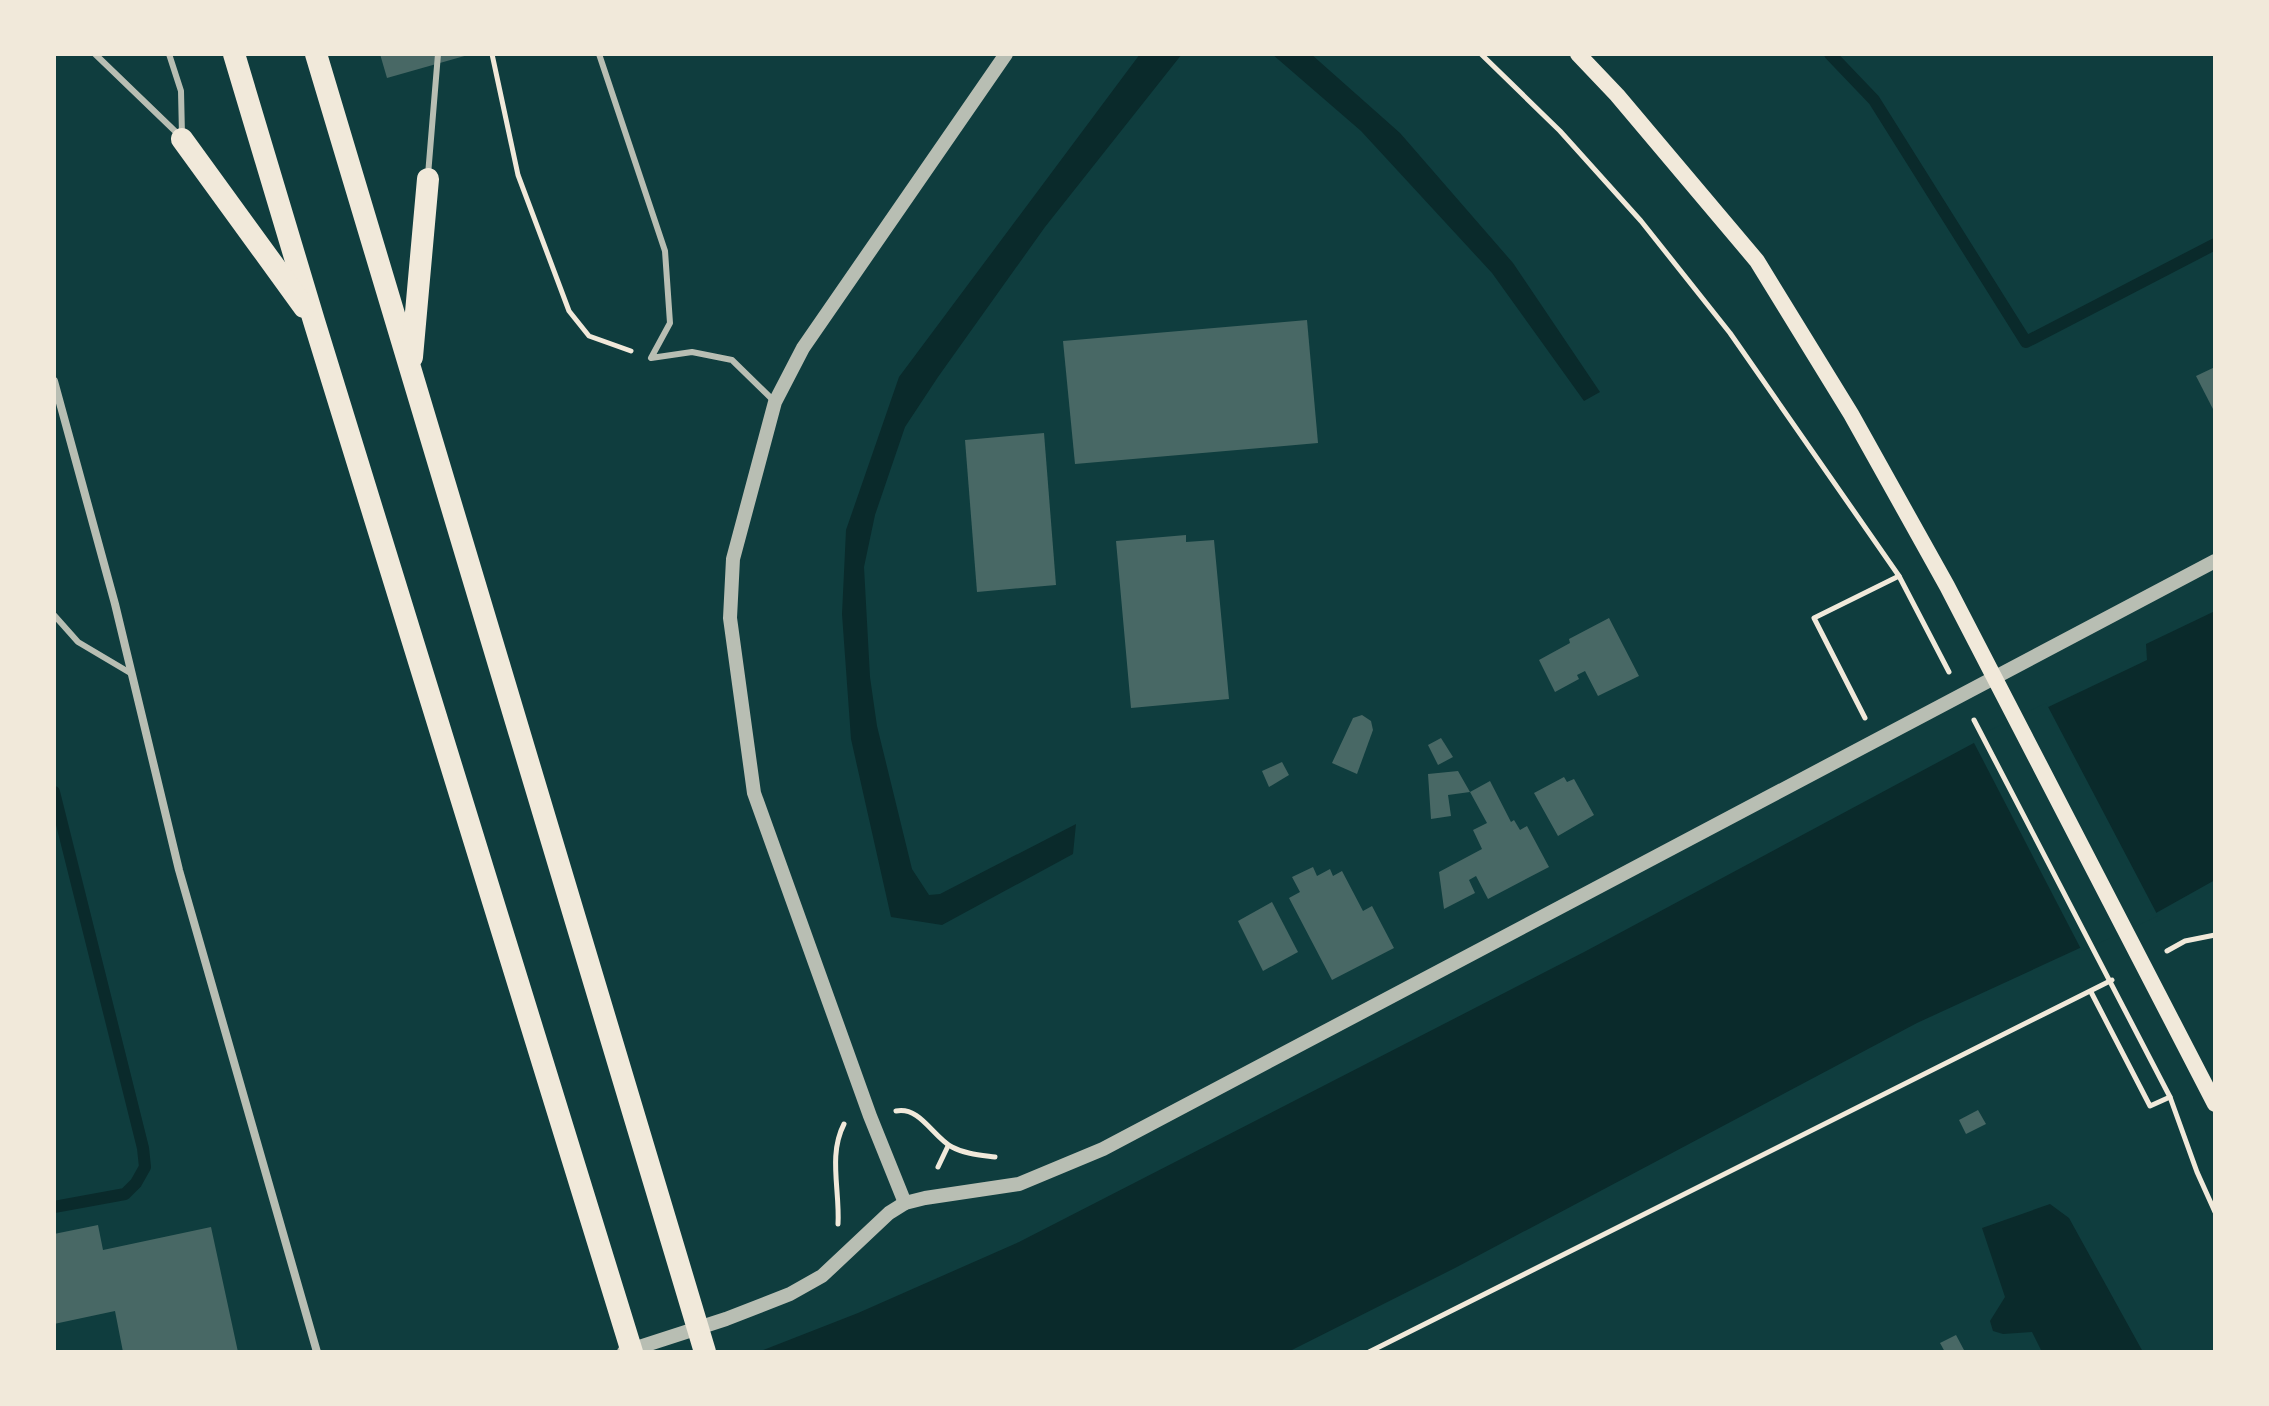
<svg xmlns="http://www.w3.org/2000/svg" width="2269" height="1406" font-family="Poppins,sans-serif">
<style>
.water{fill:#0a2a2b}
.pier{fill:#0f3d3e}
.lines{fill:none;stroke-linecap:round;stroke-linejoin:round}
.stream{stroke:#0a2a2b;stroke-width:12}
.building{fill:#486865}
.path{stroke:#f1e9da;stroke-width:5}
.service{stroke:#b8beb3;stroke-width:6}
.minor{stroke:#b8beb3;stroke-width:8}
.tertiary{stroke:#b8beb3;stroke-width:14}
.secondary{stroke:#f1e9da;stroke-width:16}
.trunk{stroke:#f1e9da;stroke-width:22}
</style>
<rect width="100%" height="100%" fill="#0f3d3e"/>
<g class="water">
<polygon points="1140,54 1182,54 1045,227 938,377 905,427 875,515 864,567 870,677 877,726 912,869 929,895 940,894 1076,824 1073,854 942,925 891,917 851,739 842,614 846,530 899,377"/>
<polygon points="1272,54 1311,54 1400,133 1513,263 1600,392 1584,401 1492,273 1361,131"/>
<polygon points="2215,611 2215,880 2156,913 1917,1023 1455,1268 1288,1352 758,1352 858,1313 1019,1242 1586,951 1985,737 2147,660 2146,644"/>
<polygon points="2050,1204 2069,1218 2143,1352 2042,1352 2032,1332 2003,1334 1993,1331 1990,1321 2005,1297 1982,1228"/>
</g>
<polygon class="pier" points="2046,703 2158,916 2082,951 1972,739"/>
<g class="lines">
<g class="stream">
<polyline points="1830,54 1874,100 2026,342 2215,244"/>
<polyline points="54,792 143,1148 145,1167 136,1183 125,1194 54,1207"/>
</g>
</g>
<g class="building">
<polygon points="380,54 468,54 468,55 387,78"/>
<polygon points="1307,320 1318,443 1075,464 1063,341"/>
<polygon points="2215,367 2215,413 2196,376"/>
<polygon points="1044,433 1056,585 977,592 965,440"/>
<polygon points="1186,535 1186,542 1214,540 1229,699 1131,708 1116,541"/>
<polygon points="1609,618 1639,676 1598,696 1585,671 1577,675 1579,679 1555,692 1539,660 1570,643 1569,639"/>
<polygon points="1362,715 1371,721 1373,730 1357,774 1332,763 1353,718"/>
<polygon points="1441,738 1453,757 1438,765 1428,745"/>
<polygon points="1282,762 1289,775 1269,787 1262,771"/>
<polygon points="1458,771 1470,792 1490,781 1511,822 1514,820 1520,830 1527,826 1549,867 1488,899 1476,876 1469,880 1475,893 1444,909 1439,872 1482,849 1473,830 1487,823 1470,792 1448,795 1451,816 1431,819 1428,774"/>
<polygon points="1564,777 1567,782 1574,779 1594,815 1558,836 1534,793"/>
<polygon points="1313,867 1317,876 1330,869 1333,876 1342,871 1363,911 1372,906 1394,948 1332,980 1289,898 1300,892 1292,877"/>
<polygon points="1272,902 1298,952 1263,971 1238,921"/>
<polygon points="1978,1110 1986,1124 1966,1134 1959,1120"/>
<polygon points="98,1225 103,1250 211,1227 238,1352 123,1352 115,1311 54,1324 54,1234"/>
<polygon points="1956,1335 1964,1350 1945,1352 1940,1343"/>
</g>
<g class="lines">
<g class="path">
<polyline points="492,54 518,175 569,311 589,336 631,351"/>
<polyline points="1481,54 1560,131 1641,221 1730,333 1899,576 1949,672"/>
<polyline points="1865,718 1814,618 1899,576"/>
<polyline points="1974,720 2170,1097 2197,1172 2215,1212"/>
<polyline points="2167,951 2185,941 2215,935"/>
<polyline points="2091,992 2150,1106 2170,1097"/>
<path d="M896 1111C920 1106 933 1137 952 1147 965 1154 980 1155 995 1157"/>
<polyline points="938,1167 948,1146"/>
<path d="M838 1224C840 1190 828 1155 844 1124"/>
<polyline points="1369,1352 2112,980"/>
</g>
<g class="service">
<polyline points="95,54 179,135"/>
<polyline points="169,54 181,91 182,135"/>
<polyline points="599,54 665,251 670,323 651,358 692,352 732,360 775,402"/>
<polyline points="428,175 438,54"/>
<polyline points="54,615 78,642 132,674"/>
</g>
<polyline class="minor" points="54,381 115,604 179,870 317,1352"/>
<g class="tertiary">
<polyline points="905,1203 870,1116 754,793 730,618 733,559 775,402 803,348 1006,54"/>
<polyline points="624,1352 726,1319 790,1294 822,1276 889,1213 905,1203 925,1198 1019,1184 1103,1149 2215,561"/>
</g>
<polyline class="secondary" points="1578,54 1617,95 1757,261 1851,414 1947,586 2215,1104"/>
<g class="trunk">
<polyline points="234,54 314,321 632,1352"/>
<polyline points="316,54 705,1352"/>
<polyline points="182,139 304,307"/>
<polyline points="412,357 428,179"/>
</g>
</g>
<rect width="2269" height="1406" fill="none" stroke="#f1e9da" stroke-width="112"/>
</svg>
